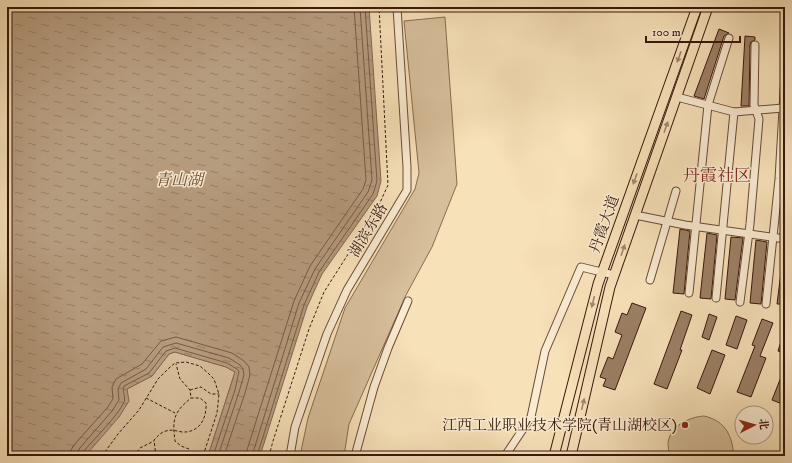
<svg xmlns="http://www.w3.org/2000/svg" width="792" height="463" font-family="'IM FELL DW Pica','Noto Serif SC',serif">
<style>
.green{fill:#d7bf9b;stroke:#886b52}
.water{fill:url(#water-ripples);stroke:#846750}
.lines{fill:none;stroke-linecap:round;stroke-linejoin:round}
.shore{stroke:#785a44;stroke-width:1}
.building{fill:#9c8065;stroke:#39170a}
.minor-casing{stroke:#684a36;stroke-width:9}
.major-casing{stroke:#39170a;stroke-width:11}
.path{stroke:#39170a;stroke-width:1;stroke-dasharray:3 2;stroke-linecap:butt}
.minor{stroke:#faecd2;stroke-width:7}
.major{stroke:#f7e1b9;stroke-width:9}
.oneway{fill:#a2866a}
.poi-dot{fill:#8f2418;stroke:#faecd2;stroke-width:1.5}
.labels{text-anchor:middle;stroke-width:3;stroke-linejoin:round;paint-order:stroke}
.street-label{font-size:15px;fill:#39170a;stroke:#faecd2}
.poi-label{font-size:15px;fill:#39170a;stroke:#faecd2;text-anchor:end}
.water-label{font-size:16px;font-style:italic;fill:#6b4c38;stroke:#faecd2}
.quarter-label{font-size:17px;fill:#7a1f14;stroke:#faecd2}
</style>
<defs>
<pattern id="water-ripples" width="26" height="14" patternUnits="userSpaceOnUse"><rect width="26" height="14" fill="#b69c7e"/><path d="M2 4q2-2 4 0t4 0M15 11q2-2 4 0t4 0" fill="none" stroke="#957e65"/></pattern>
</defs>
<rect width="100%" height="100%" fill="#f7e1b9"/>
<filter id="stains"><feTurbulence type="fractalNoise" baseFrequency=".005" numOctaves="4"/><feColorMatrix values="0 0 0 0 .2 0 0 0 0 .09 0 0 0 0 .02 0 0 0 .5 -.17"/></filter>
<radialGradient id="worn" r=".72"><stop offset=".6" stop-color="#630" stop-opacity="0"/><stop offset="1" stop-color="#630" stop-opacity=".3"/></radialGradient>
<g class="green">
<polygon points="445,17 457,184 432,247 406,295 349,424 344,456 300,456 308,418 345,308 415,189 419,173 404,21"/>
<polygon points="175,352 226,367 235,372 208,456 85,456 127,389 152,376 169,354"/>
<path d="M704 416C726 421 732 436 734 456H669C669 452 668 447 668 443 670 426 689 417 704 416Z"/>
</g>
<polygon class="water" points="7,7 369,7 381,181 377,196 322,274 307,307 260,456 208,456 235,372 226,367 175,352 169,354 152,376 127,389 129,401 119,417 85,456 7,456"/>
<g class="lines">
<g class="shore">
<polyline points="71,456 71,450 74,445 107,408 113,399 112,387 116,379 142,364 161,341 176,337 232,353 244,361 249,367 250,375 245,393 224,456"/>
<polyline points="77,456 79,449 112,411 119,400 118,389 121,383 146,369 163,347 176,343 229,358 240,365 243,369 244,375 239,392 218,456"/>
<path d="M82 456 83 452C93 440 118 416 124 402 126 397 122 392 124 386L149 373 166 351 175 348 227 363 237 369 239 371 235 390 213 456"/>
<polyline points="246,456 247,450 294,301 310,266 363,189 366,180 354,7"/>
<polyline points="252,456 299,303 315,269 368,192 372,180 360,7"/>
<polyline points="257,456 304,305 319,272 373,194 377,181 365,7"/>
</g>
</g>
<g class="building">
<polygon points="719,29 729,33 724,36 704,99 694,96"/>
<polygon points="745,36 755,37 755,40 751,42 750,45 749,106 741,106"/>
<polygon points="680,229 690,231 684,294 673,293"/>
<polygon points="707,233 717,235 711,299 700,298"/>
<polygon points="731,237 743,238 735,300 725,299"/>
<polygon points="756,240 767,242 761,304 750,303"/>
<polygon points="782,264 785,264 785,304 777,304"/>
<polygon points="632,303 646,308 615,390 603,386 606,379 600,377 608,357 613,359 622,335 615,332 622,313 627,315"/>
<polygon points="681,311 692,315 680,350 682,350 667,389 654,384"/>
<polygon points="709,314 717,317 709,340 702,337"/>
<polygon points="736,316 747,320 737,349 726,345"/>
<polygon points="762,319 773,323 760,356 766,358 751,397 737,392 755,346 752,345"/>
<polygon points="784,332 785,332 785,354 778,351"/>
<polygon points="712,350 725,355 710,394 697,388"/>
<polygon points="785,367 785,405 772,400"/>
</g>
<g class="lines">
<g class="minor-casing">
<g id="minor">
<polyline points="677,97 734,112 783,108"/>
<polyline points="635,215 685,225 785,239"/>
<polyline points="650,280 676,191"/>
<polyline points="689,293 708,105 729,38"/>
<polyline points="716,298 734,112"/>
<polyline points="740,302 750,224 759,119 754,105 755,45"/>
<polyline points="766,304 779,179 785,74"/>
<polyline points="290,456 295,427 327,334 347,290 407,190 407,167 397,7"/>
<polyline points="355,456 374,387 388,348 408,301"/>
<polyline points="505,456 531,417 545,351 581,267 614,275"/>
</g>
</g>
<g class="major-casing">
<g id="major">
<polyline points="554,456 598,284 697,7"/>
<polyline points="571,456 610,287 708,7"/>
</g>
</g>
<g class="path">
<polyline points="190,390 201,387 211,394 219,394"/>
<polyline points="146,398 175,413"/>
<path d="M189 449 181 446 175 441C172 419 174 412 191 398"/>
<polyline points="102,456 118,434 139,410 158,379 169,368 175,363 186,362 200,366 208,373 214,379 219,394 217,413 203,456"/>
<polyline points="134,456 140,448 154,441"/>
<path d="M156 456 154 440C158 436 161 432 166 431 172 429 176 431 182 432 199 433 207 419 206 403L200 398H191L190 390 180 379 176 364"/>
<polyline points="269,456 273,441 309,329 324,292 378,207 388,185 379,7"/>
</g>
<use href="#minor" class="minor"/>
<use href="#major" class="major"/>
</g>
<defs><path id="oneway-solid" d="M-6-.8H1V-3.2L6.5 0L1 3.2V.8H-6Z"/></defs>
<g class="oneway">
<use href="#oneway-solid" transform="translate(679 57) rotate(110)"/>
<use href="#oneway-solid" transform="translate(666 127) rotate(-71)"/>
<use href="#oneway-solid" transform="translate(635 179) rotate(110)"/>
<use href="#oneway-solid" transform="translate(623 250) rotate(-71)"/>
<use href="#oneway-solid" transform="translate(593 302) rotate(104)"/>
<use href="#oneway-solid" transform="translate(583 404) rotate(-77)"/>
</g>
<circle class="poi-dot" cx="685" cy="425" r="4"/>
<g class="labels">
<g class="street-label">
<text transform="translate(604 224) rotate(-70)" y="5">丹霞大道</text>
<text transform="translate(368 230) rotate(-59)" y="5">湖滨东路</text>
</g>
<g class="poi-label">
<text x="677" y="430">江西工业职业技术学院(青山湖校区)</text>
</g>
<g class="water-label">
<text x="179" y="185">青山湖</text>
</g>
<g class="quarter-label">
<text x="717" y="181">丹霞社区</text>
</g>
</g>
<rect width="792" height="463" fill="none" stroke="#f7e1b9" stroke-width="24"/>
<rect x="8" y="8" width="776" height="447" fill="none" stroke="#39170a" stroke-width="2"/>
<rect x="12" y="12" width="768" height="439" fill="none" stroke="#39170a"/>
<g transform="translate(754 425) rotate(84)"><circle r="19" fill="#faecd2" stroke="#ad9782"/>
<path d="M0-3L7 15L0 10L-7 15Z" fill="#8f2418"/>
<text y="-6" font-size="11" font-weight="bold" text-anchor="middle" fill="#39170a">北</text>
</g>
<path d="M646 36v6h94v-6" fill="none" stroke="#39170a" stroke-width="2"/>
<text x="652" y="36" font-size="12" fill="#39170a" stroke="#faecd2" stroke-width="3" paint-order="stroke">100 m</text>
<rect width="100%" height="100%" filter="url(#stains)"/>
<rect width="100%" height="100%" fill="url(#worn)"/>
</svg>
